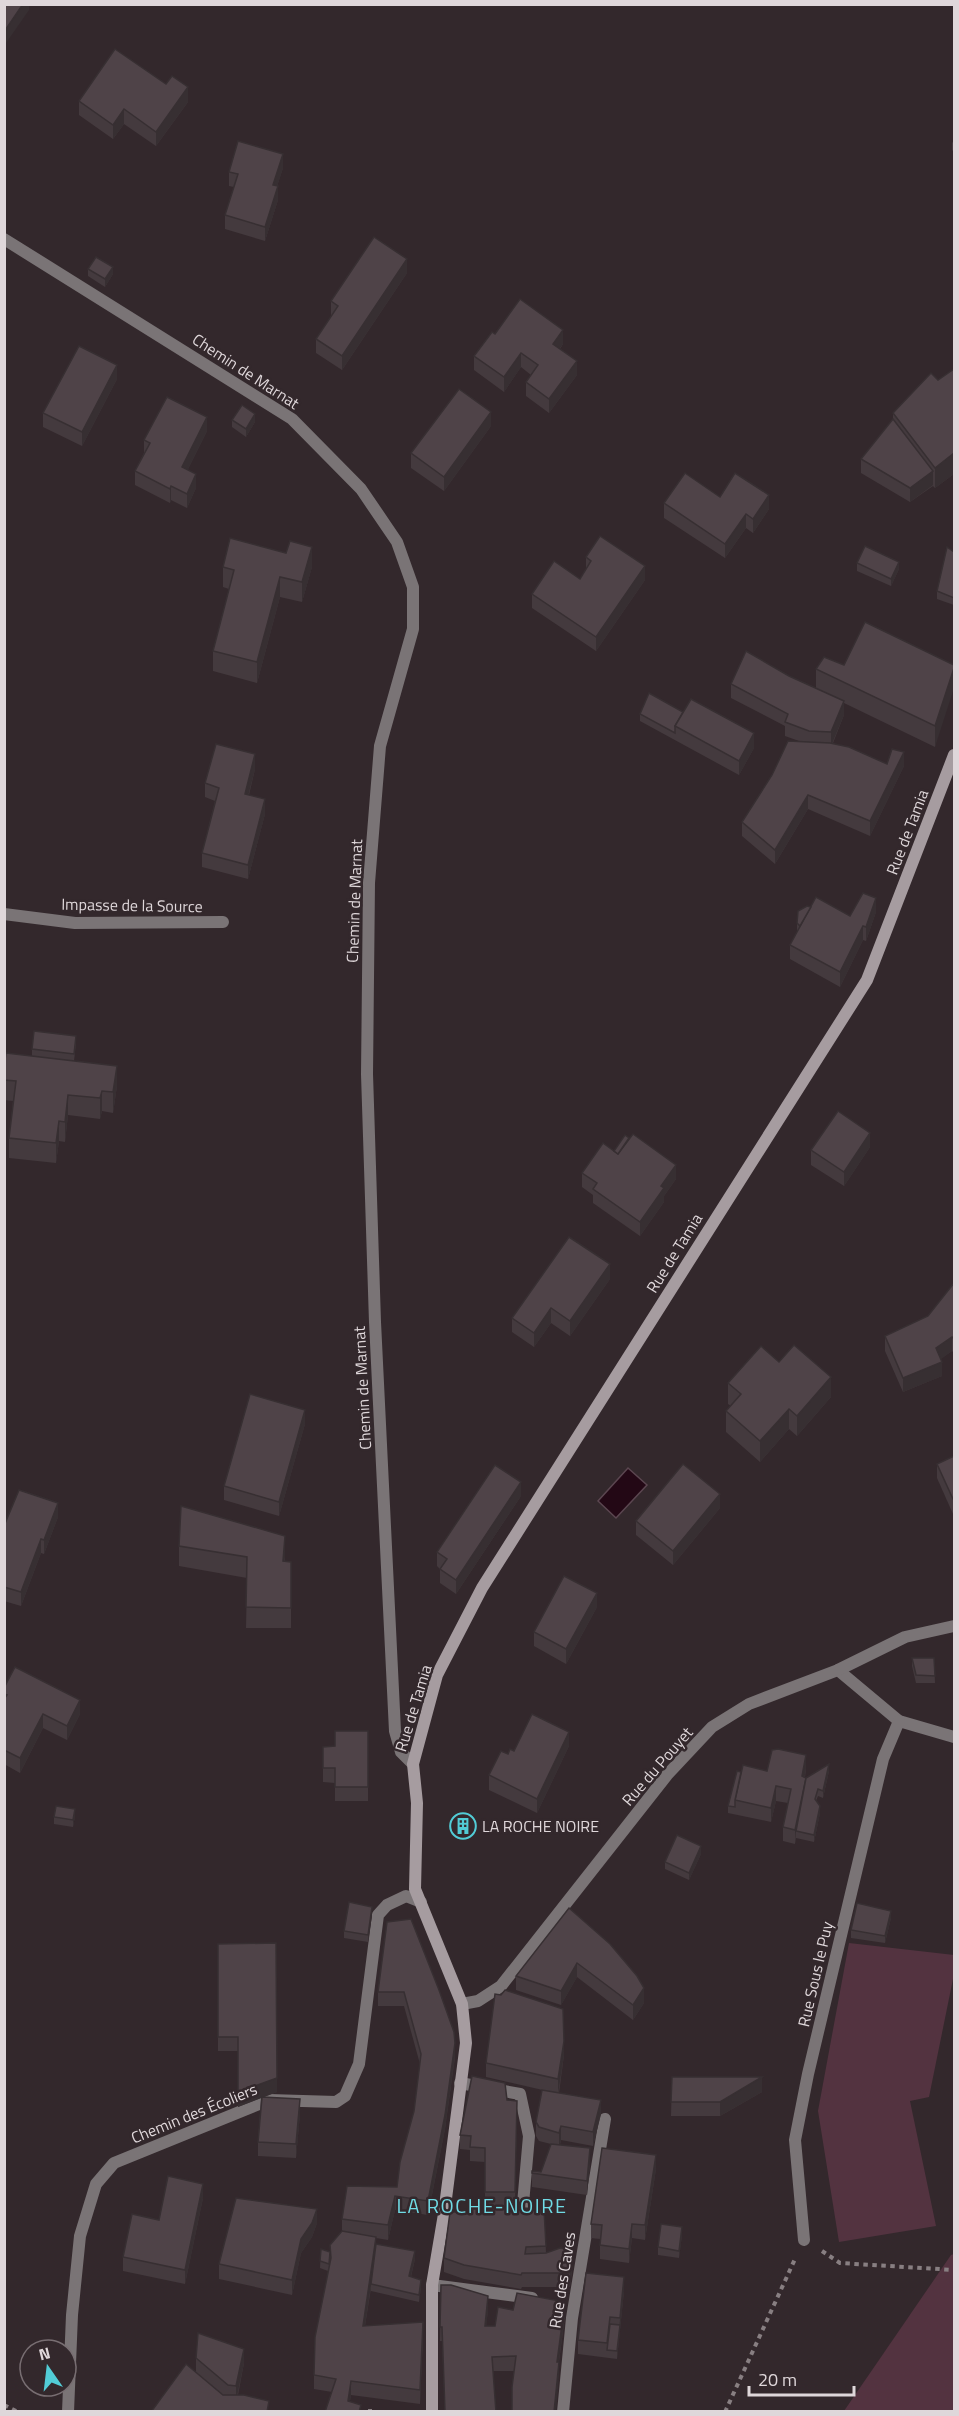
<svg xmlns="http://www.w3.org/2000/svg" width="959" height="2416" font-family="'Titillium Web',sans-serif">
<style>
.green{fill:#533340}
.water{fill:#230815;stroke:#5b4650;stroke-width:1.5}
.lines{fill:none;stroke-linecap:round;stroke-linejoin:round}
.path{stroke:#887f82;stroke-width:4;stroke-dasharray:4.5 4.5;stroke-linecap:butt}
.lane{stroke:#7a7476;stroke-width:12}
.street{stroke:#7a7476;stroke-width:12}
.secondary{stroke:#a69ca0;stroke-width:12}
.wall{fill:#443a3e}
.shaded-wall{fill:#372f32}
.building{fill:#4f4348;stroke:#372f32;stroke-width:1.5}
.labels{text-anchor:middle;stroke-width:5;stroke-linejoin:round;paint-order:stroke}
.street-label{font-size:16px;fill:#dfd7da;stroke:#33282c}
.poi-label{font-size:16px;fill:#dfd7da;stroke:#33282c;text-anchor:start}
.quarter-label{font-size:20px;letter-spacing:1.5px;fill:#70dbe5;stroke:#33282c}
</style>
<rect width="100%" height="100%" fill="#33282c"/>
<g class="green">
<polygon points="849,1943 954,1955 954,1974 929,2097 910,2101 936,2226 839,2242 818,2111"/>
<polygon points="954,2254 954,2411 844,2411 951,2255"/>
</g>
<polygon class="water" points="628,1468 647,1485 616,1518 598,1501"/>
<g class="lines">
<g class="path">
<polyline points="822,2251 840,2263 954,2270"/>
<polyline points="4,2405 18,2412"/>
<polyline points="370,2412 370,2409"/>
<polyline points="725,2412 795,2259"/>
</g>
<polyline class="lane" points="460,2083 520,2094 529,2136 522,2215 514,2215"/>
<g class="street">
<polyline points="4,239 292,419 361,489 397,542 413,587 413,629 380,746 369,883 367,1074 375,1322 395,1731 401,1752 413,1764"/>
<polyline points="4,914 75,923 223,922"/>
<polyline points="838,1670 899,1721 954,1737"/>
<polyline points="462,2004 478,2001 501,1986 667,1775 712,1727 749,1704 838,1670 905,1637 954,1626"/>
<polyline points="804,2240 795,2140 808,2074 883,1759 899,1721"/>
<polyline points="432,2285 532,2298"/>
<polyline points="68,2412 72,2315 80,2236 96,2184 114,2163 269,2100 336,2102 345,2096 359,2064 378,1915 387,1905 406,1896 421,1902"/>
<polyline points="563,2412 572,2318 605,2119"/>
</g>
<polyline class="secondary" points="432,2412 432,2285 444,2214 466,2043 462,2004 415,1889 417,1803 413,1764 437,1675 482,1588 867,980 954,755"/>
</g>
<g class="wall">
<polygon points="79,101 188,102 156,146 124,124 113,139 79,115"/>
<polygon points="954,140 954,152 952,150 952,143"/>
<polygon points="283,168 277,186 278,200 265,241 225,229 225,215 234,187 229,186 229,172"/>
<polygon points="88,269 113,274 105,287 88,276"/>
<polygon points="407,273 342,370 316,353 316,339 332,316 331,315 331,301"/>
<polygon points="495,334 563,344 560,349 577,375 549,413 526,396 526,382 531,375 521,367 504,392 474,370 474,356"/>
<polygon points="954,369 954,474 935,488 933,486 910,502 861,473 861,459 893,419 893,413 938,380"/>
<polygon points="117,379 82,446 43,427 43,413"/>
<polygon points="232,420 255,422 246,437 232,427"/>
<polygon points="491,426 444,491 411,468 411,453"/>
<polygon points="207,431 188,469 196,488 187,508 171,500 170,503 135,485 135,471 144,453 144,440"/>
<polygon points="664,503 769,509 753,533 746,528 725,558 664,518"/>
<polygon points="954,552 954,605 937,599 937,591"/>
<polygon points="586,557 645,580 596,651 532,608 532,594 580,579 586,570"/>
<polygon points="857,563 899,569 891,586 857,571"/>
<polygon points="223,567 312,567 302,602 280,597 257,683 213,671 213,651 229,589 223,587"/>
<polygon points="844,665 954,665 935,747 844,703 844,715 833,743 887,764 904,766 870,836 808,809 775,864 742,836 742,822 799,741 785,736 785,726 731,698 731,684 789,676 816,688 816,669"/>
<polygon points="683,712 754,748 739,775 640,721 640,714"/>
<polygon points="255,769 249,795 265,814 248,879 202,867 202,853 215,801 205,797 205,783"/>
<polygon points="876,912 866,941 863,940 840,987 790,959 790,945 798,931 797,930 797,923"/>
<polygon points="76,1043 74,1061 117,1086 113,1113 102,1111 100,1119 68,1115 65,1142 59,1141 56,1163 9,1158 9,1138 13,1101 4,1100 4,1067 32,1056 32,1049"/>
<polygon points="870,1147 844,1186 811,1165 811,1150"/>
<polygon points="614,1151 676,1179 664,1196 664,1202 640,1236 593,1203 593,1195 582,1187 582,1173"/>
<polygon points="610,1279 570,1336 551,1323 534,1347 512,1332 512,1318"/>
<polygon points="954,1283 954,1353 952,1351 940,1359 942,1376 903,1392 885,1351 885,1336 928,1316"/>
<polygon points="779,1362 831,1397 797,1436 789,1429 760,1462 726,1432 726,1411 731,1406 728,1404 728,1383"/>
<polygon points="305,1424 279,1516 224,1500 224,1486"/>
<polygon points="954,1456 953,1514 937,1478 937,1464"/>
<polygon points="521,1496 456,1594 440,1583 440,1569 437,1566 437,1552"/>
<polygon points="720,1508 673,1565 636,1535 636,1521"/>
<polygon points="58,1517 44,1554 41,1553 21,1606 4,1601 4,1526"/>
<polygon points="179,1546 285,1556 285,1561 291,1562 291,1628 246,1628 247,1578 179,1566"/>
<polygon points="597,1607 566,1664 534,1646 534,1632"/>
<polygon points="912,1658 934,1658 935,1683 916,1683 912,1666"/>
<polygon points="4,1688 80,1714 67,1740 43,1728 20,1773 4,1764"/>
<polygon points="368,1731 368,1801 335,1801 335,1783 323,1782 323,1747 335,1746"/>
<polygon points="569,1746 537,1813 489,1790 489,1775 508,1754 514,1751"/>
<polygon points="806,1769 805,1777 806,1778 829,1771 823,1798 818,1796 816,1801 820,1813 814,1842 796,1838 795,1844 783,1841 783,1827 788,1803 776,1801 771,1822 728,1813 728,1806 767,1771"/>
<polygon points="75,1816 73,1827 54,1824 54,1817"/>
<polygon points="456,1821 469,1824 465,1833 456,1829"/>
<polygon points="701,1854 689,1880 665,1869 665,1862"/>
<polygon points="372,1915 368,1942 344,1938 344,1931"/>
<polygon points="891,1918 885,1943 851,1938 851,1930"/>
<polygon points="387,1922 455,2057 445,2129 428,2215 395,2210 388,2240 376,2238 376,2244 415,2259 411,2277 421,2287 419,2302 371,2291 371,2288 365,2326 423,2336 420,2404 351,2395 350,2401 361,2412 332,2392 314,2389 314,2375 328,2271 320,2268 321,2249 330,2252 342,2232 342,2219 397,2187 414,2111 420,2064 404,2006 378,2006 378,1992"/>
<polygon points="218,1944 277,2092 264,2097 300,2114 296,2158 258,2156 258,2142 261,2098 238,2107 238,2051 218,2051"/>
<polygon points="610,1944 644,2003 633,2020 577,1977 561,2005 516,1990 516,1976"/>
<polygon points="564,2055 559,2093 601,2114 593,2146 561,2140 560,2145 590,2163 587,2195 532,2187 532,2173 541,2172 551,2144 539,2141 536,2136 536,2122 547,2091 486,2077 486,2063"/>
<polygon points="672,2077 762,2092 720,2116 671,2116"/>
<polygon points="507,2100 517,2101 515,2207 485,2206 485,2162 470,2161 470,2150 460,2149 460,2135"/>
<polygon points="656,2169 645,2240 632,2238 629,2263 600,2259 600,2239 591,2238 591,2224"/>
<polygon points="203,2198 185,2284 123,2271 123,2257"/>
<polygon points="544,2209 546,2253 573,2263 570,2287 522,2287 521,2289 464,2279 444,2272 444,2258"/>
<polygon points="317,2223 312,2237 301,2253 292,2295 219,2279 219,2264"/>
<polygon points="682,2235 679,2258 658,2255 658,2247"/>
<polygon points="441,2285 488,2310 486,2326 495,2326 565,2316 559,2362 559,2377 514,2371 493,2371 496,2412 445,2412 442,2341 440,2341"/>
<polygon points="624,2291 617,2359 578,2354 578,2340"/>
<polygon points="196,2358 244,2363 238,2395 269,2412 151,2412 196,2372"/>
</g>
<g class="shaded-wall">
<polygon points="23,4 29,4 29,10 4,46 4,32"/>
<polygon points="188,87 188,102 156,146 156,132"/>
<polygon points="124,109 124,124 113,139 113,125"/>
<polygon points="283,154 283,168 273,199 273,185"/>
<polygon points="278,186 278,200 265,241 265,227"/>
<polygon points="407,259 407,273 342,370 342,356"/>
<polygon points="113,267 113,274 105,287 105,279"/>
<polygon points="563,330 563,344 553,358 553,344"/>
<polygon points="521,353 521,367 504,392 504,377"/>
<polygon points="577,361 577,375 549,413 549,399"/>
<polygon points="117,365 117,379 82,446 82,432"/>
<polygon points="491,412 491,426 444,491 444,477"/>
<polygon points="255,414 255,422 246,437 246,429"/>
<polygon points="207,417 207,431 182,481 182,467"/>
<polygon points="954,453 954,474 935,488 935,468"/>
<polygon points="933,471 933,485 910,502 910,488"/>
<polygon points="196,474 196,488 187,508 187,494"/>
<polygon points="171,486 171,500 170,503 170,489"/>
<polygon points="769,495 769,509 753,533 753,519"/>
<polygon points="746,514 746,528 725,558 725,544"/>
<polygon points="312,547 312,567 302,602 302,582"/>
<polygon points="899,562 899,569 891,586 891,579"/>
<polygon points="645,566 645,580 596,651 596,637"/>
<polygon points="280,577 280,597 257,683 257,662"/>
<polygon points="954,668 954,688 935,747 935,726"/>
<polygon points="844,701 844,715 831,746 831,732"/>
<polygon points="754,733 754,748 739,775 739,761"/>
<polygon points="904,752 904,766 870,836 870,821"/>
<polygon points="255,754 255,769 245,808 245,794"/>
<polygon points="808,795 808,809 775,864 775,850"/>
<polygon points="265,799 265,814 248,879 248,865"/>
<polygon points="876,898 876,912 866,941 866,927"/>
<polygon points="863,926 863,940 840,987 840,972"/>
<polygon points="117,1066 117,1086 113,1113 113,1092"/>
<polygon points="102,1091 102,1111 100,1119 100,1098"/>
<polygon points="68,1095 68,1115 65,1142 65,1122"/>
<polygon points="59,1121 59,1141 56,1163 56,1143"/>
<polygon points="870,1133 870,1147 844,1186 844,1172"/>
<polygon points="676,1165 676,1179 664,1196 664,1202 640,1236 640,1222 661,1186"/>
<polygon points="610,1264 610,1279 570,1336 570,1321"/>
<polygon points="551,1308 551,1323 534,1347 534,1333"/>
<polygon points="952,1337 952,1351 936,1363 936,1348"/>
<polygon points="942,1362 942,1376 903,1392 903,1378"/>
<polygon points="831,1377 831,1397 797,1436 797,1416"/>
<polygon points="789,1409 789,1429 760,1462 760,1441"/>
<polygon points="305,1410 305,1424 279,1516 279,1502"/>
<polygon points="521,1482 521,1496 456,1594 456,1580"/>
<polygon points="720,1494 720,1508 673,1565 673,1551"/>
<polygon points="953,1499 954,1499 954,1513 953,1514"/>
<polygon points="58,1503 58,1517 44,1554 44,1540"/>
<polygon points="285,1536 285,1556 283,1581 283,1561"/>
<polygon points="41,1539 41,1553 21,1606 21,1592"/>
<polygon points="597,1593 597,1607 566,1664 566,1649"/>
<polygon points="80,1700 80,1714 67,1740 67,1726"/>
<polygon points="43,1714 43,1728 20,1773 20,1758"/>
<polygon points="569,1732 569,1746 537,1813 537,1799"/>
<polygon points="806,1755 806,1769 802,1791 802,1776"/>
<polygon points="829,1764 829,1771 823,1798 823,1791"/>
<polygon points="806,1778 796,1831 795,1844 795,1830"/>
<polygon points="776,1786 776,1801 771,1822 771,1808"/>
<polygon points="820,1806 820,1813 814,1842 814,1835"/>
<polygon points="75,1809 75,1816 73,1827 73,1820"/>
<polygon points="469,1816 469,1824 465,1833 465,1825"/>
<polygon points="701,1846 701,1854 689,1880 689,1873"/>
<polygon points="372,1907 372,1915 368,1942 368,1935"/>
<polygon points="891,1911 891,1918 885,1943 885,1936"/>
<polygon points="577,1963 577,1977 561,2005 561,1991"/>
<polygon points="644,1988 644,2003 633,2020 633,2005"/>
<polygon points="564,2041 564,2055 558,2094 558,2079"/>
<polygon points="455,2043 455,2057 445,2129 428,2215 428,2201"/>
<polygon points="762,2077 762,2092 720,2116 720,2102"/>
<polygon points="277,2078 277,2092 238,2107 238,2092"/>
<polygon points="300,2099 300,2114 296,2158 296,2144"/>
<polygon points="601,2100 601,2114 593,2146 593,2132"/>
<polygon points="561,2126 561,2140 559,2147 559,2133"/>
<polygon points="590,2148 590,2163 587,2195 587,2181"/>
<polygon points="656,2155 656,2169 645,2240 645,2225"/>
<polygon points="203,2184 203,2198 185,2284 185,2270"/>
<polygon points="395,2196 395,2210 388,2240 388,2225"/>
<polygon points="317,2209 317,2223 312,2237 301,2253 292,2295 292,2280 301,2239"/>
<polygon points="632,2224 632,2238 629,2263 629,2249"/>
<polygon points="682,2227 682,2235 679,2258 679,2251"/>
<polygon points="376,2237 376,2251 363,2340 363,2326"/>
<polygon points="573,2249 573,2263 570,2287 570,2273"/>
<polygon points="415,2251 415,2259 409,2284 409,2276"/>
<polygon points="624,2277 624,2291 617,2359 617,2351"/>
<polygon points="421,2280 421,2287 419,2302 419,2295"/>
<polygon points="488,2296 488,2310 485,2340 485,2326"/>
<polygon points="565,2302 565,2316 557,2376 557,2362"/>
<polygon points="423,2322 423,2336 420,2404 420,2390"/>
<polygon points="244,2349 244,2363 236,2401 236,2386"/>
<polygon points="559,2362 559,2377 556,2412 554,2412"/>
<polygon points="351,2381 351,2395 348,2412 348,2401"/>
</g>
<g class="building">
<polygon points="4,4 23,4 4,32"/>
<polygon points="115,49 166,84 172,76 188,87 156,132 124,109 113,125 79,101"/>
<polygon points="238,141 283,154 273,185 278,186 265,227 225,215 238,174 229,172"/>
<polygon points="374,237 407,259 342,356 316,339 338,306 331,301"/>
<polygon points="96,257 113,267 105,279 88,269"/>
<polygon points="520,299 563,330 553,344 577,361 549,399 526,382 538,365 521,353 504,377 474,356 492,332 495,334"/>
<polygon points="79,346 117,365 82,432 43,413"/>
<polygon points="954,369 954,453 935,468 893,413 931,373 938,380"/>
<polygon points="459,389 491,412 444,477 411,453"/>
<polygon points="167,397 207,417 182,467 196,474 187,494 171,486 170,489 135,471 150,443 144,440"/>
<polygon points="242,405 255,414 246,429 232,420"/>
<polygon points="893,419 933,471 910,488 861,459"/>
<polygon points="685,473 720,497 735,473 769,495 753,519 746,514 725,544 664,503"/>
<polygon points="600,536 645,566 596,637 532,594 554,561 580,579 591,561 586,557"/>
<polygon points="230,538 286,553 290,541 312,547 302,582 280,577 257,662 213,651 234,570 223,567"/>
<polygon points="865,546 899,562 891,579 857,563"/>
<polygon points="947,547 954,552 954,598 937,591"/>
<polygon points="865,622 954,665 954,668 935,726 816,669 824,657 844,665"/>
<polygon points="746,651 789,676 844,701 831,732 809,731 785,722 788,714 731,684"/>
<polygon points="649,693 683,712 675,726 675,733 640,714"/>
<polygon points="691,699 754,733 739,761 675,726"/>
<polygon points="788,741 830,743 849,747 887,764 892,749 904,752 870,821 808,795 775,850 742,822 772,775"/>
<polygon points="216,744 255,754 245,794 265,799 248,865 202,853 219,788 205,783"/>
<polygon points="863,893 876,898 866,927 863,926 840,972 790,945 816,897 850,916"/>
<polygon points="807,906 811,907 800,926 797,923 798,911"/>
<polygon points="34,1031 76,1036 74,1054 32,1049"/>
<polygon points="6,1053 117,1066 113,1092 102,1091 100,1098 68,1095 65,1122 59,1121 56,1143 9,1138 16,1081 4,1080 4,1067"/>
<polygon points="838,1111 870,1133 844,1172 811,1150"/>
<polygon points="633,1134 676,1165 661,1186 664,1188 640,1222 593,1189 597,1183 582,1173 603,1143 618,1154"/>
<polygon points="625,1135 629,1138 618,1154 614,1151"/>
<polygon points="569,1237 610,1264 570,1321 551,1308 534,1333 512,1318"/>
<polygon points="954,1283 954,1339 952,1337 936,1348 942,1362 903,1378 885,1336 928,1316"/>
<polygon points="794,1345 831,1377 797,1416 789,1409 760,1441 726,1411 741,1394 728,1383 761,1346 779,1362"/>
<polygon points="250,1394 305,1410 279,1502 224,1486"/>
<polygon points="954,1456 954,1499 953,1499 937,1464"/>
<polygon points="683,1464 720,1494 673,1551 636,1521"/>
<polygon points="495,1465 521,1482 456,1580 440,1569 447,1559 437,1552"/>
<polygon points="19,1490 58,1503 44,1540 41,1539 21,1592 4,1587 4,1526"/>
<polygon points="181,1506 285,1536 283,1561 291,1562 291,1608 246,1607 247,1557 179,1546"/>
<polygon points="564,1576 597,1593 566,1649 534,1632"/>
<polygon points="912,1658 934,1658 935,1676 916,1675"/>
<polygon points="15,1667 80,1700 67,1726 43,1714 20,1758 4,1750 4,1699 7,1695 4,1694 4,1688"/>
<polygon points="532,1714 569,1732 537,1799 489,1775 501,1751 508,1754 510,1749 514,1751"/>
<polygon points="335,1731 368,1731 368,1787 335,1787 335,1768 323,1768 323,1747 335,1746"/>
<polygon points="778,1749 806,1755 802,1776 806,1778 795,1830 783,1827 791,1789 776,1786 771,1808 735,1800 743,1765 767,1771 772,1750"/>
<polygon points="829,1764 823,1791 818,1789 815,1799 820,1806 814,1835 796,1831 806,1778"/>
<polygon points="737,1771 741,1772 735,1800 735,1807 728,1806"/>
<polygon points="56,1806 75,1809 73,1820 54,1817"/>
<polygon points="460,1813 469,1816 465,1825 456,1821"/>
<polygon points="677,1835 701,1846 689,1873 665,1862"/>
<polygon points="349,1902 372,1907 368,1935 344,1931"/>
<polygon points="857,1903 891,1911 885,1936 851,1930"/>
<polygon points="569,1908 610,1944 637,1976 644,1988 633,2005 577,1963 561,1991 516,1976"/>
<polygon points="411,1919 439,1990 454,2032 455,2043 445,2115 428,2201 395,2196 388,2225 342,2219 347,2186 397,2187 400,2162 414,2111 421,2054 404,1992 378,1992 387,1922"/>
<polygon points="276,1943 277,2078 238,2092 238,2037 218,2037 218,1944"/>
<polygon points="505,1990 563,2009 564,2041 558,2079 486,2063 495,1994 501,1995"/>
<polygon points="472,2076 505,2083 507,2100 517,2101 515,2192 485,2192 485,2148 470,2147 471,2136 460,2135"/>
<polygon points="672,2077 762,2077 720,2102 671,2102"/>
<polygon points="542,2090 601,2100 593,2132 561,2126 559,2133 539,2127 536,2122"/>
<polygon points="262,2097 300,2099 296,2144 258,2142"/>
<polygon points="551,2144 590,2148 587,2181 532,2173 532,2171 541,2172"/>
<polygon points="602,2148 656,2155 645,2225 632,2224 629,2249 600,2245 602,2225 591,2224"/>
<polygon points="168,2176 203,2184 185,2270 123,2257 132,2214 159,2220"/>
<polygon points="236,2198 317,2209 312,2223 301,2239 292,2280 219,2264"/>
<polygon points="472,2206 544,2209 546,2246 526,2247 525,2254 546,2253 560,2248 573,2249 570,2273 522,2273 521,2275 464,2265 444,2258 450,2212 472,2212"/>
<polygon points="661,2224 682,2227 679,2251 658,2247"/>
<polygon points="342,2231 376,2237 363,2326 423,2322 420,2390 351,2381 348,2401 361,2405 359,2412 325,2412 336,2379 314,2375 315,2337 331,2258 330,2245"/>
<polygon points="376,2244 415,2251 409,2276 421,2280 419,2295 371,2284"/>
<polygon points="321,2249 330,2252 329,2264 320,2261"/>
<polygon points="586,2273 624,2277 620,2318 610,2317 607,2343 578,2340"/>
<polygon points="441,2285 451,2285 488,2296 485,2326 495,2326 498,2307 513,2310 517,2293 565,2302 557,2362 559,2362 554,2412 512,2412 512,2387 516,2356 492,2357 496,2412 445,2412 442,2327 440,2327"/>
<polygon points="610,2324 620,2325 617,2351 607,2350"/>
<polygon points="198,2333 244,2349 236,2386 228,2385 196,2358"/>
<polygon points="186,2364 223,2395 244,2395 269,2401 267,2412 151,2412"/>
</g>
<defs>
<g id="building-ring" transform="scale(1.35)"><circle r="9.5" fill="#33282c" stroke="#52ccd6" stroke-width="1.5"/><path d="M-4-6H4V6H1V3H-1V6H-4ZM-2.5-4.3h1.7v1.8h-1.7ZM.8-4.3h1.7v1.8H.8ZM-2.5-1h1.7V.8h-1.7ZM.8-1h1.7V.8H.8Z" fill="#52ccd6"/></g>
</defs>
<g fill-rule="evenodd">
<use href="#building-ring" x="463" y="1826"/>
</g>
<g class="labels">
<g class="street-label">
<text transform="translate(246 371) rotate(33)" y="6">Chemin de Marnat</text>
<text transform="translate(907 832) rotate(-69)" y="6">Rue de Tamia</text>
<text transform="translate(354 901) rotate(-88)" y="6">Chemin de Marnat</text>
<text transform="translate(132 905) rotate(1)" y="6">Impasse de la Source</text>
<text transform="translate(674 1253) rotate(-58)" y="6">Rue de Tamia</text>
<text transform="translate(362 1388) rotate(-93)" y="6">Chemin de Marnat</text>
<text transform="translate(413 1708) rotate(-73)" y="6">Rue de Tamia</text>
<text transform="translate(657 1766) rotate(-49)" y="6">Rue du Pouyet</text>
<text transform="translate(815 1974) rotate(-77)" y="6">Rue Sous le Puy</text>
<text transform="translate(194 2113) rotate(-22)" y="6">Chemin des Écoliers</text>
<text transform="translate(562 2280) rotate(-81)" y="6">Rue des Caves</text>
</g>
<g class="poi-label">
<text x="482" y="1832">LA ROCHE NOIRE</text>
</g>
<g class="quarter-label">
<text x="482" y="2213">LA ROCHE-NOIRE</text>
</g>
</g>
<rect width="959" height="2416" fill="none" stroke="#dfd7da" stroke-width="12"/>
<g transform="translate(48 2368) rotate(346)"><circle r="28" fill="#33282c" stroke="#786e72" stroke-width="1.5"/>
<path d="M0-4.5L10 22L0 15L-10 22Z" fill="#52ccd6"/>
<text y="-9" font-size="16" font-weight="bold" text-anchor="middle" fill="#dfd7da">N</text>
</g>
<path d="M749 2386v9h105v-9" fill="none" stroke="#dfd7da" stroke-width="3"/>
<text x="758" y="2386" font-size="18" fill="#dfd7da" stroke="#33282c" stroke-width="4.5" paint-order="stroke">20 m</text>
</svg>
